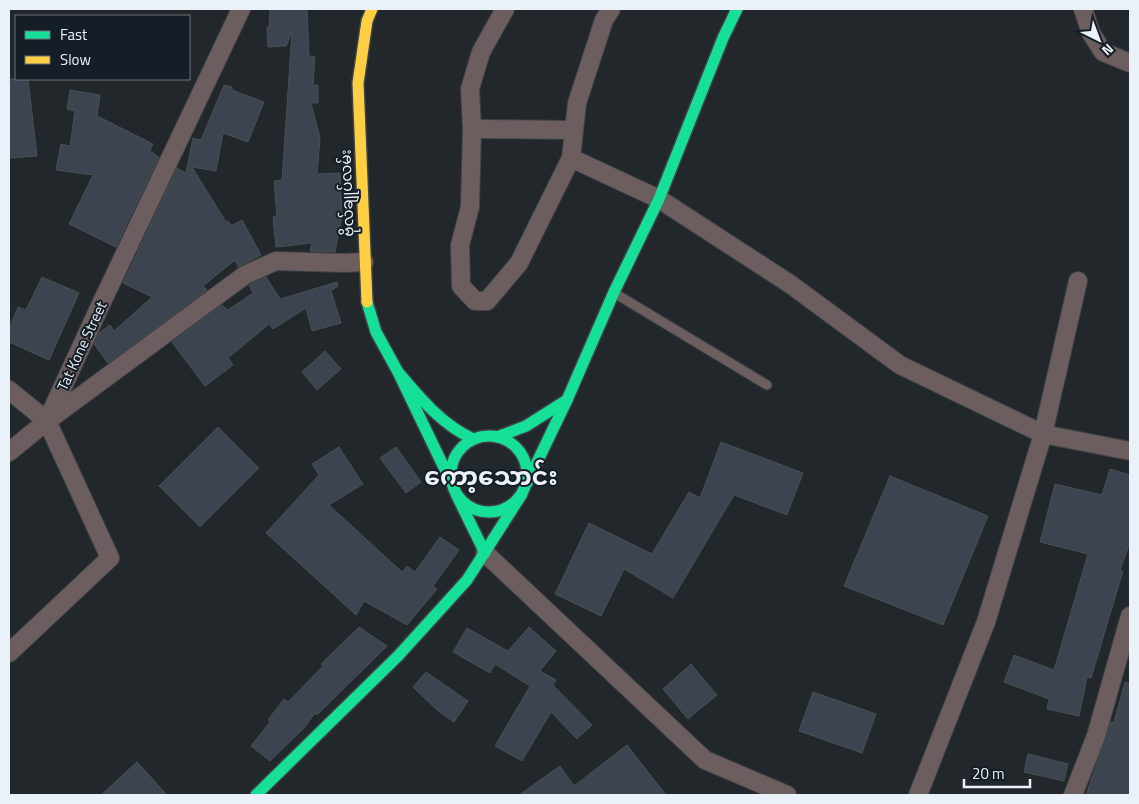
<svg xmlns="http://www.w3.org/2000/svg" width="1139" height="804" font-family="'Titillium Web','Noto Sans Myanmar',sans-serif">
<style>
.building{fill:#3c454f;stroke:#4a4e52}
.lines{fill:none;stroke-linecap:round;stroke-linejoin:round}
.lane-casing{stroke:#3f4348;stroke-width:11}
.street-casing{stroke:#3f4348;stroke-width:20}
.fast-casing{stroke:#3f4348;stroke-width:14}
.slow-casing{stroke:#3f4348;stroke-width:14}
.lane{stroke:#6c5e5f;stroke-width:9}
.street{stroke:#6c5e5f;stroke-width:18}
.fast{stroke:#16e098;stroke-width:11}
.slow{stroke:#ffcf43;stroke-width:11}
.labels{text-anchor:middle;stroke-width:4;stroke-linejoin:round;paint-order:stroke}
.street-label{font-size:15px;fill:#ebf1f8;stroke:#151d26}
.town-label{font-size:25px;font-weight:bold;fill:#ebf1f8;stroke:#151d26}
</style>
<rect width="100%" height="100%" fill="#22272c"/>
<g class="building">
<polygon points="270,9 307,9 309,56 315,57 313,85 318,85 318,103 311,103 320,138 317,174 340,173 342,216 335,252 310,251 312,243 276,247 273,217 277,216 274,181 282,180 292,32 286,46 268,47 267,27 269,27"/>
<polygon points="9,79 28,79 37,156 9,158"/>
<polygon points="224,85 232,87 232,90 264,102 248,142 223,133 216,171 192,167 226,222 228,221 231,226 242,220 261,255 238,267 235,260 203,286 207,290 108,363 94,344 99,333 110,325 114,331 152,297 123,283 177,168 186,173 193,138 201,140"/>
<polygon points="70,90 100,95 97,116 153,144 150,151 159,157 116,247 69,224 93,175 56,170 61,144 70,146 75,111 67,109"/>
<polygon points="42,277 79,293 49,360 9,342 9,329 18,307 26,310"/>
<polygon points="266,277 280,299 337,282 338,286 331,291 341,323 312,331 306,308 273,329 269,324 228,358 233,365 205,386 172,342 222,305 228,310 253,293 249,285"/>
<polygon points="325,351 341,369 317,390 302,372"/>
<polygon points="218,427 259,468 200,527 159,486"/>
<polygon points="721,442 803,473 787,515 734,495 673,598 624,569 601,616 555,594 589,523 652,554 689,492 700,498"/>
<polygon points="339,447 363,484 329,505 402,572 407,566 415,572 440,537 459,550 433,586 437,589 407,625 364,601 356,615 266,533 319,475 312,464"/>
<polygon points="396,447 421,482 406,493 380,458"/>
<polygon points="1110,469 1130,475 1130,542 1120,570 1123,571 1091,678 1087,677 1079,716 1047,709 1049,699 1004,682 1014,655 1054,670 1088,554 1040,542 1055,484 1102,495"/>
<polygon points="890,476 988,516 943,625 844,586"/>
<polygon points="359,627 387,646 317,715 315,713 304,728 270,761 251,746 270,722 268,720 284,699 288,702 323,666 321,664"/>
<polygon points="529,627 556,651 540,671 556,680 553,685 592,725 577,739 551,712 522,761 495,746 530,686 495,664 490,673 453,652 467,628 508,651"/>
<polygon points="691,664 717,695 688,719 663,689"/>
<polygon points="426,672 468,701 454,722 438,711 413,687"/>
<polygon points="1125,682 1130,683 1130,795 1086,795 1111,722 1114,722"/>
<polygon points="813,692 876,714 862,753 799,731"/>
<polygon points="627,745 666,795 519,795 560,766 574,786"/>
<polygon points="1028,754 1068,764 1064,781 1024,772"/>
<polygon points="137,762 167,795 101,795"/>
</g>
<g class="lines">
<g class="lane-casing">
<polyline id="lane" points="616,294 767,385"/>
</g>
<g class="street-casing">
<g id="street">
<polyline points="505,9 481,52 470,89 472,129 470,207 460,245 461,286 475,301 487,301 519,263 571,158 577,103 604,20 611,9"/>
<polyline points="1083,9 1091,33 1103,52 1130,63"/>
<polyline points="472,129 574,130"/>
<polyline points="571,158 659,199 790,284 900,365 1043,434 1130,451"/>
<polyline points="9,390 47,421 245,275 276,261 345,263 364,262"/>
<polyline points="9,452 47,421 100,306 241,9"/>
<polyline points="485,553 705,760 787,795"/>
<polyline points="9,653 110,558 47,421"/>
<polyline points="918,795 986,622 1043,434 1078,281"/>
<polyline points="1073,795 1096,736 1130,616"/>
</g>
</g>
<g class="fast-casing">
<g id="fast">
<polyline points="367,302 376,332 398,372"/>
<circle cx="489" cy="474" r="38"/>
<polyline points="497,437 526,426 567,400"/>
<path d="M451 482 398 372C420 398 441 424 473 439"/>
<polyline points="527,483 567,400 614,292 659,199 723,38 737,9"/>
<polyline points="456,494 485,553"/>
<polyline points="256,795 398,656 467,580 522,494"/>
</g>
</g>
<g class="slow-casing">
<polyline id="slow" points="367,302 358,83 367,21 372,9"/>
</g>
<use href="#lane" class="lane"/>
<use href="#street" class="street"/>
<use href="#fast" class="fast"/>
<use href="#slow" class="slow"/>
</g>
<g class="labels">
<g class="street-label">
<text transform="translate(347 193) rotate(-92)" y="5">ဗိုလ်ချုပ်လမ်း</text>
<text transform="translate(82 346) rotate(-65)" y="5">Tat Kone Street</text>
</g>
<g class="town-label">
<text x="491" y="485">ကော့သောင်း</text>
</g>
</g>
<rect width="1139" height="804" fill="none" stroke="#ebf1f8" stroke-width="20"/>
<rect x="15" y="15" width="175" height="65" fill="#151d26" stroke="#6b727a"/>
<rect x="25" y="31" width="25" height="8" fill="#16e098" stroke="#6b727a"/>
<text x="60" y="40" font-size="15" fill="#ebf1f8">Fast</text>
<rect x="25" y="56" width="25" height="8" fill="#ffcf43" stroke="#6b727a"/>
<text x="60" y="65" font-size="15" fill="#ebf1f8">Slow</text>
<g transform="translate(1099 40) rotate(138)" stroke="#151d26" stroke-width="4" paint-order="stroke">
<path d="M0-4L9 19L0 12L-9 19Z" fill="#ebf1f8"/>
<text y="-8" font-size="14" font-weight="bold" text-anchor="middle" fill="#ebf1f8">N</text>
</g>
<path d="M964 779v8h66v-8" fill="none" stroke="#ebf1f8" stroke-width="2.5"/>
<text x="972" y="779" font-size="15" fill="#ebf1f8" stroke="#151d26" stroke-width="4" paint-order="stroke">20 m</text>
</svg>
